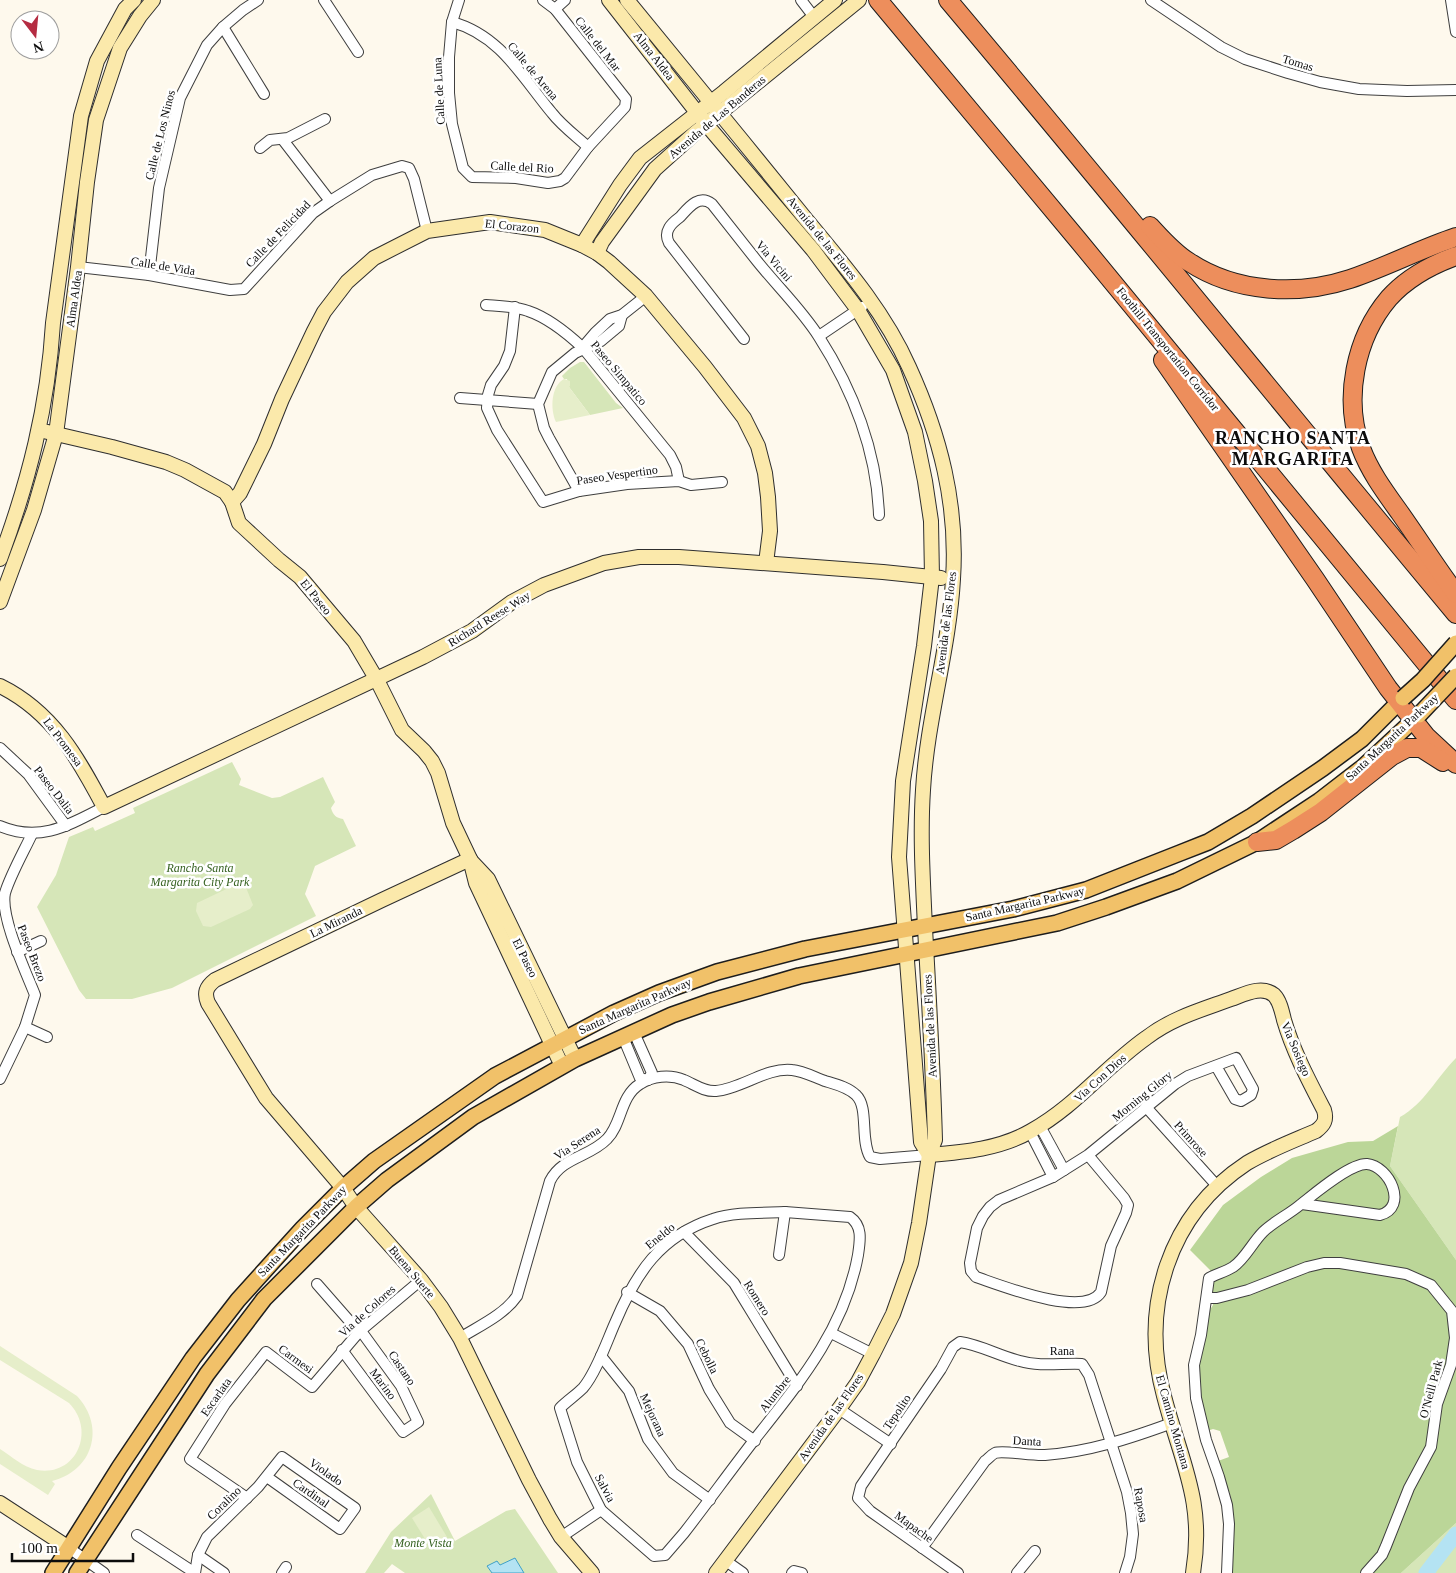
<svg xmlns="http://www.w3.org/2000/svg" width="1456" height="1573" font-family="'Times New Roman',serif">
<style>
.green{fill:#d6e6b8}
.forest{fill:#bbd698}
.pitch{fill:#e6eeca}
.water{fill:#b4e3f3;stroke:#3fa0c6}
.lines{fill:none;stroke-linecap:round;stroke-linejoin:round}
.river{stroke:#b4e3f3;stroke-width:15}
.street-casing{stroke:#3f3f3f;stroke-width:12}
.secondary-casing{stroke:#2e2e2e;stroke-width:16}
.primary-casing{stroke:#1d1d1d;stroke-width:18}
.highway-casing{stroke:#1d1d1d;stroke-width:20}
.street{stroke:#fff;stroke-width:10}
.secondary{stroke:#fbe9ab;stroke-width:14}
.primary{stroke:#f1c169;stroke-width:15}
.highway{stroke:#ed8e5c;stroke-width:18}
.primary-bridge-casing{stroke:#1d1d1d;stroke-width:18;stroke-linecap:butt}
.primary-bridge{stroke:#f1c169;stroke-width:15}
.labels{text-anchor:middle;stroke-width:5;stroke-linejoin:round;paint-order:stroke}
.street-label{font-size:12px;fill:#0c0c0c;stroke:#fff}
.park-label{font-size:12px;font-style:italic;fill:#356120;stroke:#fff}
.district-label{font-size:18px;font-weight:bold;letter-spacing:1px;fill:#0c0c0c;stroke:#fff}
</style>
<rect width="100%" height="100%" fill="#fef9ed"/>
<g class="green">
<polygon points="580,362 584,362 616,403 623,408 590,415 569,387 567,379 564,379 562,376 570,368"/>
<path d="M232 762 241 779 239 785 272 798 280 797 323 777 335 802 331 808C333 815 336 818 343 819L356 846 315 866 305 894 316 916 172 988 132 999H86L79 990 37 907 56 875 69 837 93 827 95 831 135 813 133 808Z"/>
<path d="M1456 1058V1260L1390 1166 1400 1117C1424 1104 1437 1077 1456 1058Z"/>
<polygon points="431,1494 455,1541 506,1511 515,1509 558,1573 405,1573 392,1564 384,1573 365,1573 391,1532"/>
<polygon points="1456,1523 1456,1573 1401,1573"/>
</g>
<polygon class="forest" points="1398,1126 1390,1166 1456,1260 1456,1523 1401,1573 1232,1573 1233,1513 1230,1494 1218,1461 1229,1457 1220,1431 1213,1429 1207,1431 1201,1400 1199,1362 1208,1313 1213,1305 1212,1282 1210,1270 1190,1250 1223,1205 1261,1177 1292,1158 1348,1142 1373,1141"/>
<g class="pitch">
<path d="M564 379 570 381V386L569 387 590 415 556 422C550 409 551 386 564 379Z"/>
<polygon points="239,883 245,885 253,905 250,909 211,927 203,926 196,911 197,903"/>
<path d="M0 1346 77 1396C106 1427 93 1471 52 1481L55 1484 48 1495 0 1464V1449C11 1456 23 1467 37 1470 77 1477 96 1430 69 1403L0 1360Z"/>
<polygon points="429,1507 447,1537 430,1547 412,1518"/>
</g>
<polygon class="water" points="515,1558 524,1573 492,1573 487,1566 497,1561 500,1565"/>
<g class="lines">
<polyline class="river" points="1426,1573 1456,1534"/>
<g class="street-casing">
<g id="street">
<polyline points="324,0 358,52"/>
<polyline points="459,0 452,22 449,57 449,93 452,124 463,168 472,177 516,178 548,183 560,181 565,178 588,147 625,107 626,99 555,9 543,0"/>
<polyline points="801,0 814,17"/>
<polyline points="1151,0 1221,47 1245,59 1288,73 1320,82 1359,89 1407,91 1456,90"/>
<polyline points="1451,0 1456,32"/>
<polyline points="555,9 565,0"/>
<path d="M452 22C500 35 522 77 552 113 562 126 576 136 588 147"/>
<polyline points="223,27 264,94"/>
<polyline points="283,140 330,201"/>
<polyline points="260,148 270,140 288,138 325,119"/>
<polyline points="78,267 149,275 230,290 244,289 313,213 330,201 372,175 402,166 409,168 414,179 427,231"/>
<polyline points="149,275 159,188 180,98 207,45 223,27 243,10 258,0"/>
<path d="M486 305C500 306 515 306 528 311 549 318 567 333 583 348L670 455 676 467 679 481"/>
<polyline points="515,307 510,351 504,366 491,385 488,395 487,408 497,430 543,502 579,491 627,484 679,481 691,485 722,482"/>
<polyline points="819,336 862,307"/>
<path d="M744 339 669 243C667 239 666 233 669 228 671 224 676 220 680 217 689 207 699 194 712 204 727 223 742 242 757 261 777 286 802 310 819 337 853 390 877 452 879 515"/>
<polyline points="583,347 595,333 610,319 622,315 646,296"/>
<polyline points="460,398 538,404"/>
<polyline points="579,491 549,438 544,428 538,404 552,372 575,353 601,341 619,326 622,315"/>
<polyline points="0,748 28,774 66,826"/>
<path d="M0 826C40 843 69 825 104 807"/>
<polyline points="17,952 41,941"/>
<polyline points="25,1027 47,1037"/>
<polygon points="628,1034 636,1037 652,1073 648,1080 640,1078 625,1042"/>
<path d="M0 1079 25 1027 35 995C26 972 0 917 5 893 10 876 24 851 32 834"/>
<polyline points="1146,1107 1218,1187"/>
<polyline points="1040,1126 1064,1170"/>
<polyline points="1030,1132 1053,1177"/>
<path d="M1088 1155 1124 1198 1128 1205 1126 1213 1111 1246 1101 1292C1084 1319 1000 1285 976 1277L971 1271 970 1263 977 1228 983 1216 990 1207 999 1200 1053 1177 1088 1155 1175 1084 1188 1076 1236 1058 1253 1089 1251 1095 1241 1101 1235 1099 1216 1066"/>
<path d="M785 1212 850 1217C863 1226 860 1241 858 1255 845 1328 800 1382 755 1439 731 1470 708 1502 684 1533L665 1555 654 1556 601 1510 577 1462 560 1408C567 1401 576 1395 583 1388 596 1373 607 1341 615 1323 636 1273 660 1236 713 1219 733 1212 764 1213 785 1212Z"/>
<polyline points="684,1232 734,1283 797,1386"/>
<polyline points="779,1255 785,1212"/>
<polyline points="317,1284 359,1332"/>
<polyline points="627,1292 660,1311 688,1344 709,1389 730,1423 755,1441"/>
<polyline points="1207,1298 1217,1298 1248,1290 1307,1267 1324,1263 1340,1263 1406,1274 1431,1285 1452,1311 1455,1338 1451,1365 1437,1404 1431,1447 1409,1488 1386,1546 1382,1555 1366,1573"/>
<polyline points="831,1333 873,1354"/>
<path d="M460 1338C479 1326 504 1315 517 1296L550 1181C562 1157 590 1157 607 1139 622 1124 620 1096 640 1084 652 1076 670 1074 684 1080 694 1084 704 1092 716 1091 741 1089 767 1067 792 1070 803 1071 814 1077 825 1081 835 1084 848 1087 856 1095 869 1107 860 1140 870 1157L880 1159 929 1155"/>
<polyline points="342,1350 403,1432 418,1422 401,1386 361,1331"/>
<polyline points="601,1356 629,1391 648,1439 673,1473 710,1500"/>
<polyline points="839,1409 891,1444"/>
<polyline points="247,1498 190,1459 225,1404 266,1352 312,1387 359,1332 421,1280"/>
<polyline points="137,1535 195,1573"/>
<polyline points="561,1537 601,1510"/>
<polyline points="69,1548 104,1573"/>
<path d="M922 1548 985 1461C988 1459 991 1455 995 1453 1003 1450 1032 1456 1045 1455 1089 1452 1131 1438 1172 1423"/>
<polyline points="198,1555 224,1573"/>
<polyline points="726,1561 743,1573"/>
<polyline points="195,1573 198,1555 207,1537 258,1487 282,1457 355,1508 340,1529 267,1477"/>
<polyline points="282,1573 286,1567"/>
<polyline points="792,1573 794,1571 802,1573"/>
<path d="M958 1573 870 1511 858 1498 861 1486 941 1369 953 1347 960 1342C981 1345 999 1356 1020 1361 1040 1367 1062 1363 1082 1364L1089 1375 1127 1492 1131 1513 1133 1534 1130 1557 1125 1573"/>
<polyline points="1017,1573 1035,1551"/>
<path d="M1227 1573 1229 1524 1227 1505 1219 1477 1206 1440 1196 1398 1194 1365 1201 1335 1209 1278C1216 1274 1225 1272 1233 1267 1245 1259 1252 1243 1263 1232 1273 1222 1288 1215 1300 1205 1313 1195 1350 1163 1367 1164 1389 1166 1409 1207 1380 1215L1302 1204"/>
</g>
</g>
<g class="secondary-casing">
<g id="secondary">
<polyline points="609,0 706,124 813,250 858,310 893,370 915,432 925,481 931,521 932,577 924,646 903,781 899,857 921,1142 929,1155"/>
<path d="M627 0C687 73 746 145 805 218 844 265 884 311 909 367 940 435 958 504 953 579 949 650 927 719 923 790 920 836 923 882 925 928 929 998 933 1069 935 1140L929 1155 919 1223 911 1263 893 1314 873 1354 858 1382 839 1409 716 1573"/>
<polyline points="582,245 620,185 640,158 724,92 835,0"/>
<polyline points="597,253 602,242 655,169 695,133 859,0"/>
<polyline points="39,430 112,447 166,462 185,470 225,492 232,502 239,523 279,560 300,577 354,641 377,680 402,730 424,751 432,761 438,773 453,823 470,859 476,883 562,1066"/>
<polyline points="232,502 240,493 264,444 282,399 314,331 324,312 347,282 374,258 427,231 490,222 545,230 582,245 597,253 609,262 646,296 705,367 744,418 758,446 765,473 768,497 770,531 766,563"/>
<path d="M0 559C29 481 48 406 53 323L81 116 97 61 125 9 134 0"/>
<polyline points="0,602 34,510 56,434 78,267 87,182 96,120 120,48 140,16 153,0"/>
<path d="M0 686C53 712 78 758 104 807L423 657 472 631 512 602 544 585 604 563 639 557H679L883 572 941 578"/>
<path d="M470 859 382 900 215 980C206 987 204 993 208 1003L266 1098 343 1188 356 1207 421 1280 441 1307 460 1338 529 1480 550 1519 561 1537 592 1573"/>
<polyline points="472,862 488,879 575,1059"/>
<path d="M929 1155C964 1152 1000 1149 1031 1131 1076 1106 1105 1067 1146 1038 1172 1018 1201 1010 1231 999 1245 994 1262 985 1274 995 1280 1001 1282 1012 1284 1020 1293 1051 1309 1081 1324 1110 1327 1120 1324 1125 1316 1131 1293 1141 1269 1150 1247 1163 1168 1215 1140 1307 1164 1396 1181 1462 1205 1501 1193 1573"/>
<polyline points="0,1503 69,1548"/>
</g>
</g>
<g class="primary-casing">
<g id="primary">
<polyline points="53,1573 119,1468 193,1358 238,1300 303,1228 343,1188 374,1161 495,1076 614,1013 659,993 717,972 805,949 1013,909 1086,890 1180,853 1208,842 1252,816 1323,768 1362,739 1403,698"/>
<polyline points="77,1573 207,1374 264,1299 356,1207 387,1180 473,1117 575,1059 672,1015 709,1002 799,976 1057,923 1106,907 1177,881 1257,842 1319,801 1363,767 1419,715"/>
</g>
</g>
<g class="highway-casing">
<g id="highway">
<polyline points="878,0 1078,240 1456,700"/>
<path d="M948 0C1119 203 1286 410 1456 614"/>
<path d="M1150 226C1162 239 1174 253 1189 262 1236 293 1298 296 1350 279 1386 267 1420 249 1456 237"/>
<path d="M1456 256C1431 265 1407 278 1389 298 1355 338 1343 399 1361 448 1370 472 1385 492 1400 513 1419 540 1437 568 1456 594"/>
<polyline points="1163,360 1315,579 1388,688 1426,736 1456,764"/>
<polyline points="1257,842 1276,840 1293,830 1321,812 1392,756 1407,748 1421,748 1443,762"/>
</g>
</g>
<use href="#street" class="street"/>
<use href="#secondary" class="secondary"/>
<use href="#primary" class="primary"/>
<use href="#highway" class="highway"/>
<g class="primary-bridge-casing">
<g id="primary-bridge">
<polyline points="1403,698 1423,680 1456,643"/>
<polyline points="1419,715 1456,676"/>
</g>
</g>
<use href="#primary-bridge" class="primary-bridge"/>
</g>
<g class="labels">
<g class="street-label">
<text transform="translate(598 44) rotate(52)" y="4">Calle del Mar</text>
<text transform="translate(654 56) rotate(52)" y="4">Alma Aldea</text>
<text transform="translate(1298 63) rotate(17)" y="4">Tomas</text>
<text transform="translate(533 71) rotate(50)" y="4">Calle de Arena</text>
<text transform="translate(439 91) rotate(-93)" y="4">Calle de Luna</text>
<text transform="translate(717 117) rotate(-40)" y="4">Avenida de Las Banderas</text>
<text transform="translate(160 135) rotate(-76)" y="4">Calle de Los Ninos</text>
<text transform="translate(522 167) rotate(3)" y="4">Calle del Rio</text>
<text transform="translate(512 226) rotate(6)" y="4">El Corazon</text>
<text transform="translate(278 234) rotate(-46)" y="4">Calle de Felicidad</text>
<text transform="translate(822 238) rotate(51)" y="4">Avenida de las Flores</text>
<text transform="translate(774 261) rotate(50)" y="4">Via Vicini</text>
<text transform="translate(163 266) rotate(9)" y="4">Calle de Vida</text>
<text transform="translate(74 299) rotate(-82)" y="4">Alma Aldea</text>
<text transform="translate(1168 349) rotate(51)" y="4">Foothill Transportation Corridor</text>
<text transform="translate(619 373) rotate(50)" y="4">Paseo Simpatico</text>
<text transform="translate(617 475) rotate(-8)" y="4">Paseo Vespertino</text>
<text transform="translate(316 597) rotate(51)" y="4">El Paseo</text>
<text transform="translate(489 619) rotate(-32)" y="4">Richard Reese Way</text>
<text transform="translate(946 623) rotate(-83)" y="4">Avenida de las Flores</text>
<text transform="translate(1392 737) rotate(-43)" y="4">Santa Margarita Parkway</text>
<text transform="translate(63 742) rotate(53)" y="4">La Promesa</text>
<text transform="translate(54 790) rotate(52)" y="4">Paseo Dalia</text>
<text transform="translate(1025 904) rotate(-13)" y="4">Santa Margarita Parkway</text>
<text transform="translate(336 922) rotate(-26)" y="4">La Miranda</text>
<text transform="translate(32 953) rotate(69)" y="4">Paseo Brezo</text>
<text transform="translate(525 958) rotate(64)" y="4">El Paseo</text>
<text transform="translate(635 1006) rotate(-24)" y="4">Santa Margarita Parkway</text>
<text transform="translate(930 1026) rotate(-93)" y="4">Avenida de las Flores</text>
<text transform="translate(1296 1049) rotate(67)" y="4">Via Sosiego</text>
<text transform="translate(1100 1078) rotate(-42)" y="4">Via Con Dios</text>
<text transform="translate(1142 1096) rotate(-39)" y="4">Morning Glory</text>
<text transform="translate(1191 1139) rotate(48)" y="4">Primrose</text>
<text transform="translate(577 1143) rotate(-33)" y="4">Via Serena</text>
<text transform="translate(302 1231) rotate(-46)" y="4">Santa Margarita Parkway</text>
<text transform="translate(660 1236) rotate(-39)" y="4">Eneldo</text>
<text transform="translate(412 1272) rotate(50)" y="4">Buena Suerte</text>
<text transform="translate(757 1298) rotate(58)" y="4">Romero</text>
<text transform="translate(367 1311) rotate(-42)" y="4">Via de Colores</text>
<text x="1062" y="1355">Rana</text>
<text transform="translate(707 1356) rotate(64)" y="4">Cebolla</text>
<text transform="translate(296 1359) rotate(36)" y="4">Carmesi</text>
<text transform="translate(402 1368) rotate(56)" y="4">Castano</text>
<text transform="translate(383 1384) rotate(53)" y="4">Marino</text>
<text transform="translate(1431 1389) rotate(-75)" y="4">O'Neill Park</text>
<text transform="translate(775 1394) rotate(-52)" y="4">Alumbre</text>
<text transform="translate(216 1397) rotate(-55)" y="4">Escarlata</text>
<text transform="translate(897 1412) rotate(-56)" y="4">Tepolito</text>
<text transform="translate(653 1415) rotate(65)" y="4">Mejorana</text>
<text transform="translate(831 1417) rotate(-55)" y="4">Avenida de las Flores</text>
<text transform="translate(1173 1422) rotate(74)" y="4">El Camino Montana</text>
<text transform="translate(1027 1441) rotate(3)" y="4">Danta</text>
<text transform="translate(326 1472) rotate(35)" y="4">Violado</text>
<text transform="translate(605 1488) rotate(62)" y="4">Salvia</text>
<text transform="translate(311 1493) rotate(35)" y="4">Cardinal</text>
<text transform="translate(224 1503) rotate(-44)" y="4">Coralino</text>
<text transform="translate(1141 1505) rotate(80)" y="4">Raposa</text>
<text transform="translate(914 1527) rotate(36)" y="4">Mapache</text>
</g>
<g class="park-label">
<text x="200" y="872">Rancho Santa<tspan x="200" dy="14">Margarita City Park</tspan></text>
<text x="423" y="1547">Monte Vista</text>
</g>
<g class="district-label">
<text x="1293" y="444">RANCHO SANTA<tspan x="1293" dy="21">MARGARITA</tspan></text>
</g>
</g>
<g transform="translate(35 35) rotate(164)"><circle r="24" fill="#ffffff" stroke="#9e9e9e"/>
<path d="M0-4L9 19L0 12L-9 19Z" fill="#b52c42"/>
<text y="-8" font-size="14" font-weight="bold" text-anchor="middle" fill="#0c0c0c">N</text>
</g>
<path d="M12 1553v8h121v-8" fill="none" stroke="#0c0c0c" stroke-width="2.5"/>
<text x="20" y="1553" font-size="15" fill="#0c0c0c" stroke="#ffffff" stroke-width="4" paint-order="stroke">100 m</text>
</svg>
